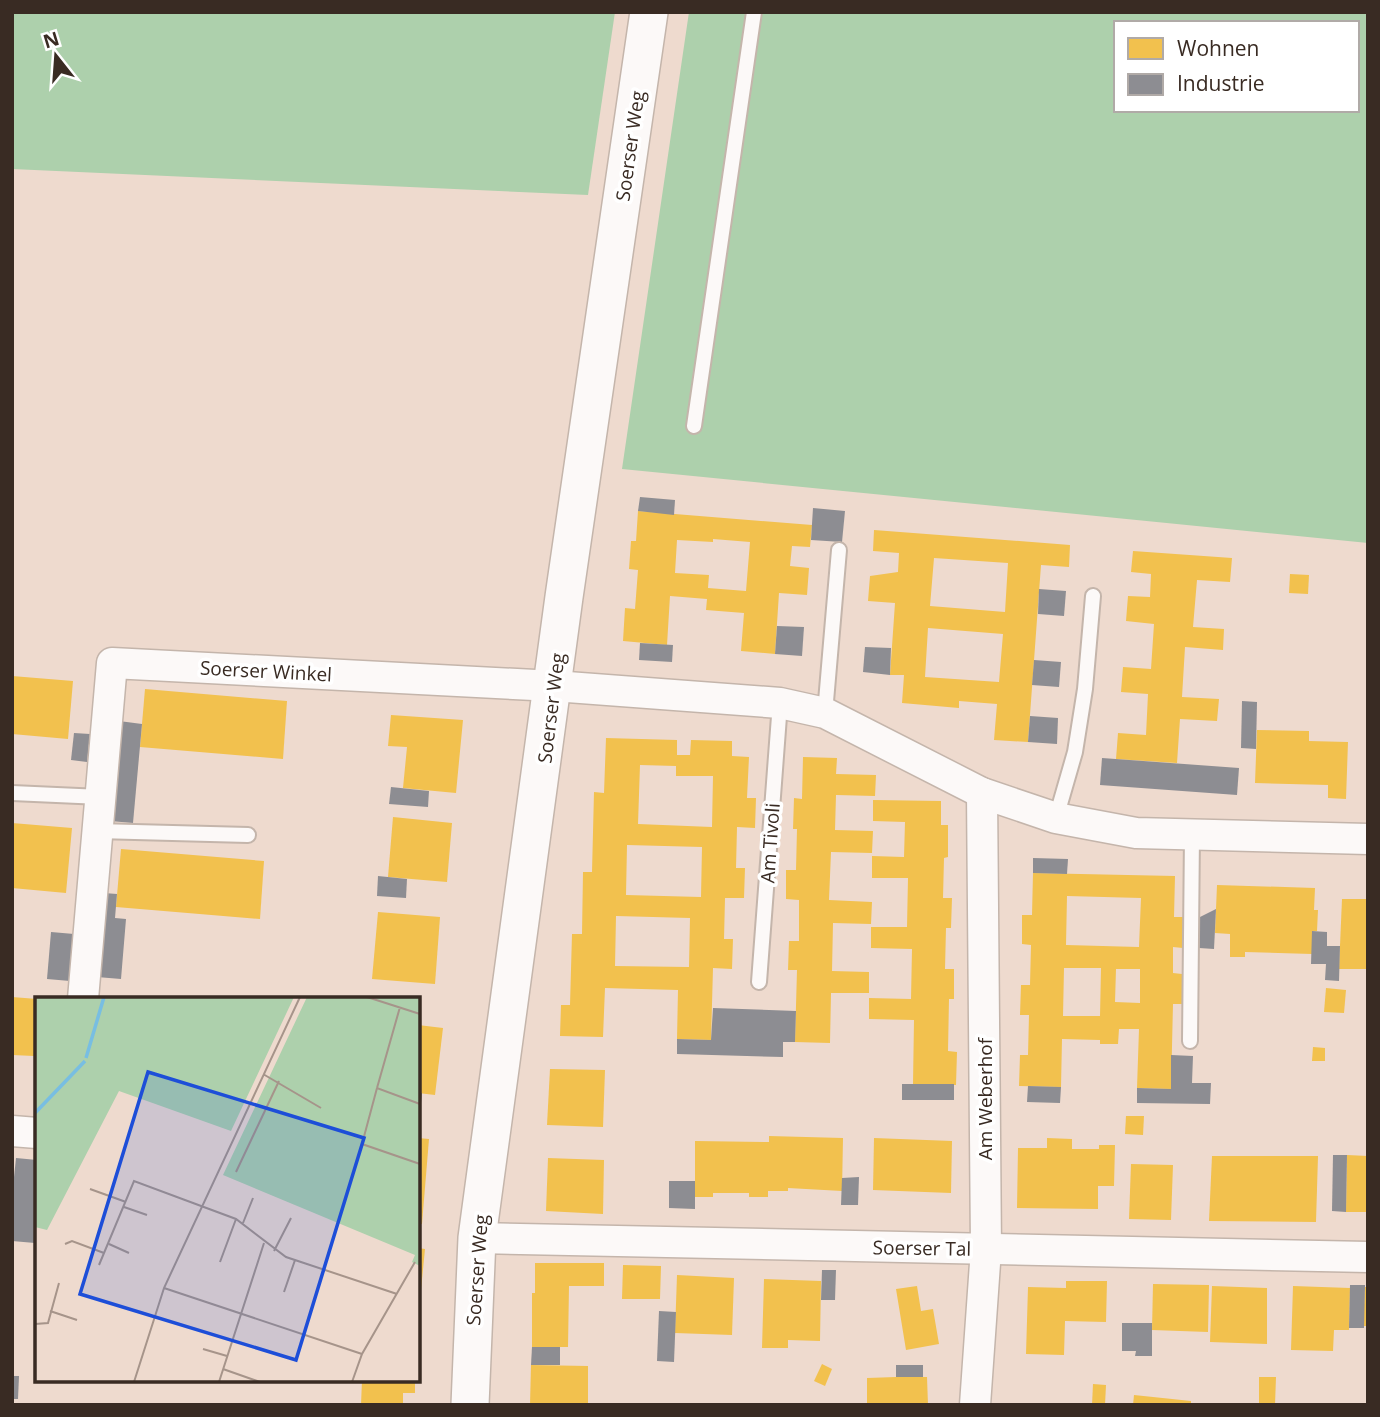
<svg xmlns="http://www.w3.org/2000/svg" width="1380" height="1417" font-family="'Open Sans',sans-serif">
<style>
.grass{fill:#add0ac;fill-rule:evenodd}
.homes{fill:#f2c14e;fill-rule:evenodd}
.industry{fill:#8d8d92}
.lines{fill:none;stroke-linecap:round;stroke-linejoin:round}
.service-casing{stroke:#c4b5ab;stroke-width:18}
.minor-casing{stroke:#c4b5ab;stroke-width:33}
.tertiary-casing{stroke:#c4b5ab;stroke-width:40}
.service{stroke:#fcf9f8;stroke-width:14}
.minor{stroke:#fcf9f8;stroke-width:30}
.tertiary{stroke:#fcf9f8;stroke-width:37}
.labels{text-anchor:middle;stroke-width:7;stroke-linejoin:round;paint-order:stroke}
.street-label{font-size:19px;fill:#392b23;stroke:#fff}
.inset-river{fill:none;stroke:#78bee2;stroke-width:3.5}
.inset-road{fill:none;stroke:#a6948a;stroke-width:2}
.view{fill:#1d4ed8;fill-opacity:0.15;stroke:#1d4ed8;stroke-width:3.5}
.inset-edge{fill:none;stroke:#392b23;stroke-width:3.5}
</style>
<rect width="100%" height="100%" fill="#eedace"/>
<g class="grass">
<polygon points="12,12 615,12 588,195 12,169"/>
<path d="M689 12H1368V543L622 469ZM1116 23H1357V110H1116Z"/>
</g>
<g class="homes">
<path d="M638 511 812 525 810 547 792 546 790 566 809 568 807 595 779 593 775 654 741 651 744 613 706 610 707 599 670 596 667 645 623 641 625 608 635 609 638 570 629 569 631 541H636ZM713 539 750 542 746 591 708 588 709 575 675 573 677 540 713 542Z"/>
<path d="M874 530 1070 545 1069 567 1041 565 1028 742 994 740 997 704 959 701V708L902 703 904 675H890L895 603 868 601 870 576 898 572 899 553 873 551ZM934 558 1008 563 1005 612 930 606ZM928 628 1003 634 999 682 925 677Z"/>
<polygon points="1133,551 1232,558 1230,582 1197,580 1193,627 1224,629 1223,650 1185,647 1182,697 1219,699 1217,721 1180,719 1177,763 1116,759 1118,733 1146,735 1148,694 1121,692 1123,667 1151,669 1154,624 1126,621 1128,596 1150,597 1151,574 1131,572"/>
<polygon points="1290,574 1309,575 1308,594 1289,593"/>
<polygon points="12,676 73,681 68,739 12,734"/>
<polygon points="145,689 287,701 283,759 140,747"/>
<polygon points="391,715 463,720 456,793 403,788 407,747 388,746"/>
<polygon points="1257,730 1309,731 1309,741 1348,742 1346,799 1328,798 1328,785 1255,783"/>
<path d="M606 738 677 740V755H690L691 740 732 741V756L749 757 747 798H756L755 828 737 827 736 868H745L744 898H725L724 939H733L732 969 713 968 711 1040 677 1039 678 990 605 988 603 1037 560 1036 561 1005H570L572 934H582L583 872H592L594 792 604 793ZM640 765 676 766V776H713L712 827 638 824ZM627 845 702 847 701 897 626 895ZM616 916 690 918 689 967 615 966Z"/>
<polygon points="803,757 837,758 836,774 876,775 875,796 836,795 835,830 873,831 872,853 831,852 829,900 872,902 871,924 833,923 832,971 869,972 869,993 831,993 830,1043 795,1042 797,970 788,970 789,941 799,941 799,900 786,899 786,870 796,870 797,829 793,829 794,798 802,799"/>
<polygon points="873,800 941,801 941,825 948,825 948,857 944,858 943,898 952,898 951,928 946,928 945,969 954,969 954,999 949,999 948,1051 957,1052 956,1085 913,1084 914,1020 869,1019 869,998 911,999 912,949 871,948 871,927 907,927 908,878 872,878 872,856 904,857 905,822 873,821"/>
<polygon points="393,817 452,823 447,882 388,877"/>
<polygon points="12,823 72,828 66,893 12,888"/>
<polygon points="121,849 264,861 260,919 116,907"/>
<path d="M1033 873 1175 876 1174 917H1184L1183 948 1173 947V973L1182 974V1004H1173L1171 1089 1137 1088 1139 1029H1119L1118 1044H1100V1040L1062 1039 1061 1087 1019 1086 1020 1055H1028L1029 1015H1020L1021 985H1030L1031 945 1022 944V915H1032ZM1067 896 1141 898 1139 947 1066 945ZM1064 968H1101L1100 1016H1063ZM1116 969H1140V1003L1115 1002Z"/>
<polygon points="1217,885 1315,888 1314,910 1318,910 1317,931 1312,931 1312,954 1245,952 1245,957 1230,957 1230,934 1215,933"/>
<polygon points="1342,899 1368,899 1368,969 1339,969"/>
<polygon points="378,912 440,917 435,984 372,979"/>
<polygon points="1326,988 1346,990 1344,1013 1324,1012"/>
<polygon points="12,997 37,999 34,1056 12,1055"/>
<polygon points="418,1025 443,1028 435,1095 418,1093"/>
<polygon points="1313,1047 1325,1048 1325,1061 1312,1061"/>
<polygon points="550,1069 605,1070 603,1127 547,1125"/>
<polygon points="1126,1116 1144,1116 1143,1135 1125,1134"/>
<polygon points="769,1136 843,1138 842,1191 788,1188 788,1191 768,1191 768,1197 749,1197 749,1193 713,1193 713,1197 695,1197 695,1141 769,1142"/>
<polygon points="418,1138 429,1139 422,1224 418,1224"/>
<polygon points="874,1138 952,1141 951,1193 873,1190"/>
<polygon points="1047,1138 1072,1139 1072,1149 1099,1149 1099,1145 1115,1145 1114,1186 1098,1186 1098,1209 1017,1208 1018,1148 1047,1148"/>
<polygon points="1347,1155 1368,1156 1368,1212 1346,1212"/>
<polygon points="1212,1156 1318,1156 1316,1222 1209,1221"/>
<polygon points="548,1158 604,1160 603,1214 546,1211"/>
<polygon points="1131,1164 1173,1165 1171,1220 1129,1219"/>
<polygon points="418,1248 425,1249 420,1300 418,1300"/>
<polygon points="535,1263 604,1263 604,1286 569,1286 568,1347 532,1347 532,1293 535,1293"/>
<polygon points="623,1265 661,1266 660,1299 622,1299"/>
<polygon points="677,1275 734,1278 732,1335 675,1333"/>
<polygon points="764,1279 821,1281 820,1341 788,1340 788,1348 762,1348"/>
<polygon points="1066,1281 1107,1281 1106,1322 1065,1321 1064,1355 1026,1354 1028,1287 1066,1288"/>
<polygon points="1153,1284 1209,1285 1208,1332 1152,1330"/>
<polygon points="917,1286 921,1311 933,1309 939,1344 906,1350 896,1289"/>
<polygon points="1212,1286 1267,1288 1267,1344 1210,1342"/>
<polygon points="1293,1286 1350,1288 1349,1330 1334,1330 1333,1351 1291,1350"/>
<polygon points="1365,1287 1368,1287 1368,1326 1363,1326"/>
<polygon points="822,1364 832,1369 825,1386 814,1381"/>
<polygon points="531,1365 588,1366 588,1405 530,1405"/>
<polygon points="896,1377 927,1377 928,1405 867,1405 867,1378"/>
<polygon points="1259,1377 1276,1377 1275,1405 1259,1405"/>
<polygon points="362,1380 415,1380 415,1393 403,1393 403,1405 361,1405"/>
<polygon points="1093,1384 1106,1385 1105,1405 1092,1405"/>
<polygon points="1134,1395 1191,1401 1191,1405 1133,1405"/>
</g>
<g class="industry">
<polygon points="640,497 675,500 674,515 638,511"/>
<polygon points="813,508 845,511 842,542 811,540"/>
<polygon points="1039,589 1066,591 1064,616 1038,614"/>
<polygon points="777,626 804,627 802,656 775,654"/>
<polygon points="640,643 673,645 672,662 639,660"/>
<polygon points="865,647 891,648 890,675 863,672"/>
<polygon points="1034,660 1061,662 1059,687 1032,685"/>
<polygon points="1242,701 1257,702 1256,749 1241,748"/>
<polygon points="1030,716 1058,718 1057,744 1028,742"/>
<polygon points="119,721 142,724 133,823 110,821"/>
<polygon points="74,733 90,734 87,762 71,760"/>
<polygon points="1102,758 1239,768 1237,795 1100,785"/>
<polygon points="391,787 429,791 428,807 389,804"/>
<polygon points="1033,858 1068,859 1067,874 1033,873"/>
<polygon points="378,876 407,879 406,898 377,896"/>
<polygon points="104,893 117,894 115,918 126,919 121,979 97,977"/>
<polygon points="1216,909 1214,949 1199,948 1200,917"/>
<polygon points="1312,931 1327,932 1327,946 1340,946 1339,981 1325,980 1326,964 1311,964"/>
<polygon points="51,932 74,934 70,981 47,979"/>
<polygon points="713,1008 796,1011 795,1042 783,1042 783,1057 677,1054 677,1039 711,1040"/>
<polygon points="1171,1055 1193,1056 1192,1083 1211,1083 1210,1104 1137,1103 1137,1088 1171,1089"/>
<rect x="902" y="1084" width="52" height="16"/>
<polygon points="1028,1086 1061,1087 1060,1103 1027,1102"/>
<polygon points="418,1093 422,1093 420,1113 418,1113"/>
<polygon points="1333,1155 1347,1155 1346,1212 1332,1211"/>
<polygon points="16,1158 37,1160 35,1243 12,1241 12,1196"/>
<polygon points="859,1177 858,1205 841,1205 842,1178"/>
<polygon points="669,1181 695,1181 695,1209 669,1208"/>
<polygon points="822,1270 836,1270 835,1300 821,1300"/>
<polygon points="1350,1285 1365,1285 1364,1328 1349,1328"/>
<polygon points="659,1311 676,1312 674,1362 657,1361"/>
<polygon points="1122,1323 1152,1323 1152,1356 1135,1356 1136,1351 1122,1351"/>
<polygon points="532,1347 560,1347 560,1365 531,1365"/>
<rect x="896" y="1365" width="27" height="12"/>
<polygon points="12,1376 19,1376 18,1399 12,1399"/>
</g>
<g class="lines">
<g class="service-casing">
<g id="service">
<polyline points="694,426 754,12"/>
<polyline points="825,713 839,550"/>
<polyline points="12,793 101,797"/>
<polyline points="1056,818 1075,752 1085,689 1093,596"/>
<polyline points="97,831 248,835"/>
<polyline points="759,982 780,703"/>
<polyline points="1190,1041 1192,834"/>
</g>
</g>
<g class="minor-casing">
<g id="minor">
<polyline points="83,999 112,663 554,686 780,703 825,713 982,793 1056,818 1136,833 1368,839"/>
<polyline points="12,1131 37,1133"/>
<polyline points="477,1238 1368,1257"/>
<polyline points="975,1405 986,1249 982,793"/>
</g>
</g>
<g class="tertiary-casing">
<polyline id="tertiary" points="470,1405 477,1238 564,597 649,12"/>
</g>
<use href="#service" class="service"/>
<use href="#minor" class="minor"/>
<use href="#tertiary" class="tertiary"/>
</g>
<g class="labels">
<g class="street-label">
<text transform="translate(630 146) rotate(-82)" y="7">Soerser Weg</text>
<text transform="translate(266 671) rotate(3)" y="7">Soerser Winkel</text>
<text transform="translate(551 708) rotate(-83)" y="7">Soerser Weg</text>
<text transform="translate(770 843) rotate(-86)" y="7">Am Tivoli</text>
<text transform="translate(985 1099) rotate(-90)" y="7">Am Weberhof</text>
<text transform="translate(922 1248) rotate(1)" y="7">Soerser Tal</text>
<text transform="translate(477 1270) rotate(-86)" y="7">Soerser Weg</text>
</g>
</g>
<g transform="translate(35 997)">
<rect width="385" height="385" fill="#eedace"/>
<path d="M0 0H259L196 134 84 94 12 233 0 230ZM272 0H385V269L377 265 380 258 188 178Z" fill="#add0ac"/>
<path class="inset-river" d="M51 61 69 0M0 116 50 64"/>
<path class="inset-road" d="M332 0 385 17M228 77 286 111M342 91 365 10M385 107 342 91 327 147 385 167M201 175 244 84M55 192 91 205M89 210 112 218M208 226 218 201M30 247 37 244 69 256M74 247 94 256M239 254 256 221M185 265 201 222M64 268 99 184 201 222 251 260 362 297M129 291 327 357M249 295 260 263M15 314 42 323M0 327 13 326 24 286M168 352 192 359M188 372 225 385M99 385 129 291 265 0M184 385 229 246M317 385 327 357 380 265"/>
<path class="view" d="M113 75 329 141 261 363 45 297Z"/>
<rect width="385" height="385" class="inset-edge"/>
</g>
<rect width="1380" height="1417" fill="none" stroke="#392b23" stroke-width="28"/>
<rect x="1114" y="21" width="245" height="91" fill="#ffffff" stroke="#b0aaa7" stroke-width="2"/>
<rect x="1128" y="38" width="35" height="21" fill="#f2c14e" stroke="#b0aaa7" stroke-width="2"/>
<text x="1177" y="56" font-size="21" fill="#392b23">Wohnen</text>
<rect x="1128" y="74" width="35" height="21" fill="#8d8d92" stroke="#b0aaa7" stroke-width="2"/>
<text x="1177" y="91" font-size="21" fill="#392b23">Industrie</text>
<g transform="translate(56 56) rotate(343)" stroke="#ffffff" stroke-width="5" paint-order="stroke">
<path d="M0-5L12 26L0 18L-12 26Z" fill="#392b23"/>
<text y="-10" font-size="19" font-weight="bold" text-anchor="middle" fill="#392b23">N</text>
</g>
</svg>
